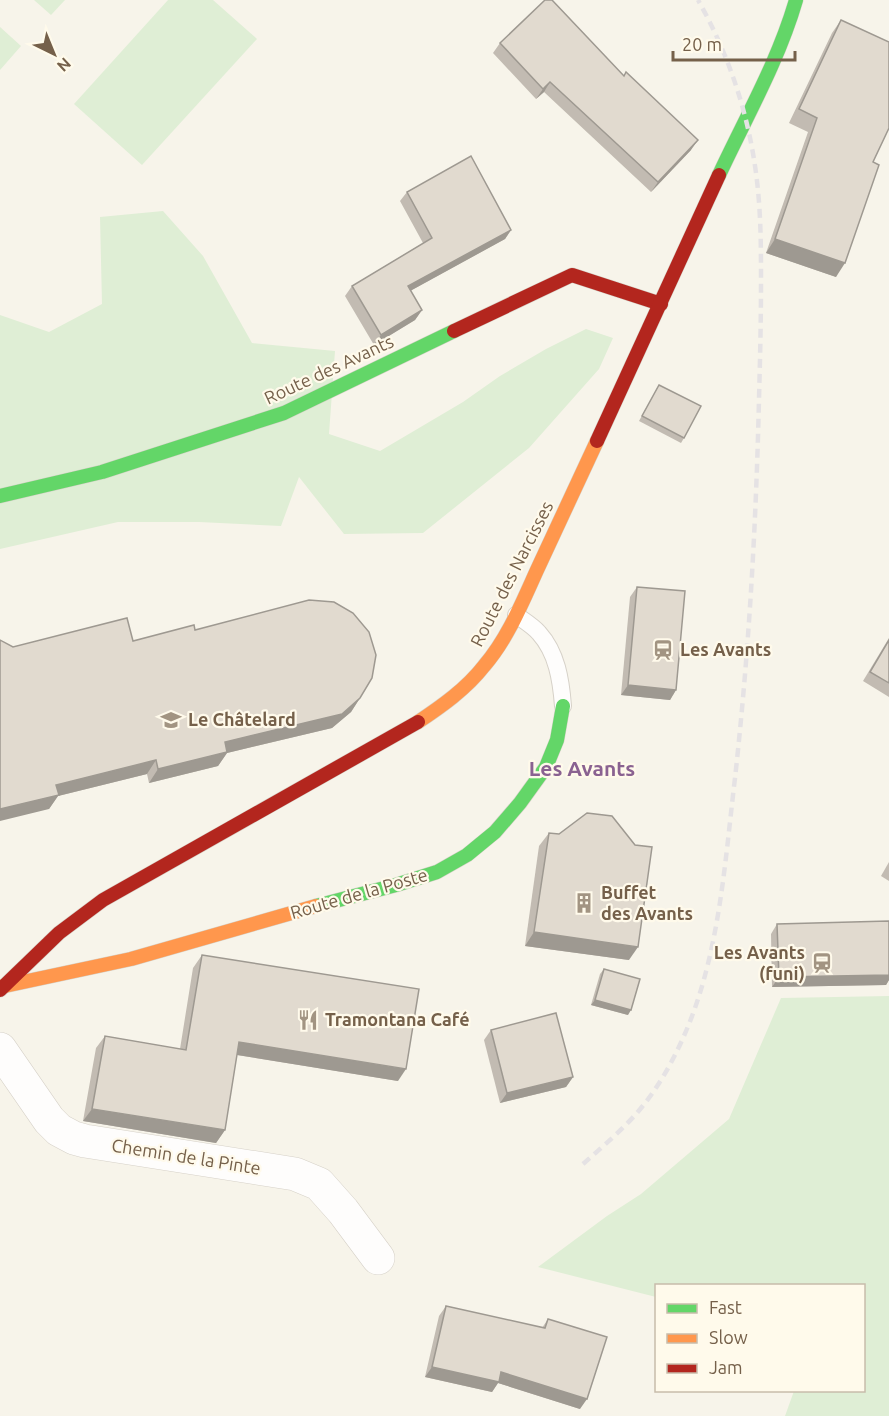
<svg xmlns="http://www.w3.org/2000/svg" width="889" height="1416" font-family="Ubuntu,sans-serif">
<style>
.green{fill:#dfeed5}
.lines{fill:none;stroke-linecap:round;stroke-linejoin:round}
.lane-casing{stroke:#d6d1c8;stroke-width:18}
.street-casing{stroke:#d6d1c8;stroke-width:34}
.fast-casing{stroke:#d6d1c8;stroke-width:15}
.slow-casing{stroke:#d6d1c8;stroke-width:15}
.jam-casing{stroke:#d6d1c8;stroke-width:15}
.lane{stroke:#fefdfc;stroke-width:16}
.street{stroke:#fefdfc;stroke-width:33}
.fast{stroke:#63d668;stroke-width:14}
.slow{stroke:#ff974d;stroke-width:14}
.jam{stroke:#b3261e;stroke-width:14}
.rail{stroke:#e5e2e4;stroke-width:4.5;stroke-dasharray:9 6;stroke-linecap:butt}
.wall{fill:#c2bbb2}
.shaded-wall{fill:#9e9991}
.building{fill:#e1dacf;stroke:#9e9991;stroke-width:1.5}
.labels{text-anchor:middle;stroke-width:4.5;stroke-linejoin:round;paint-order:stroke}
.street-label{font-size:18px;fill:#75604a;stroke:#fffaeb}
.poi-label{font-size:18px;font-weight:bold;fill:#75604a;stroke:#fffaeb;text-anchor:start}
.quarter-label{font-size:21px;font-weight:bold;fill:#8a6291;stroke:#fffaeb}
</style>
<rect width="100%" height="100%" fill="#f7f4ea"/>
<g class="green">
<polygon points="34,0 65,0 51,15"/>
<polygon points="168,0 213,0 257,39 142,165 74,104"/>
<polygon points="0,27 21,46 0,70"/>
<polygon points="163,211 203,256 252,343 335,351 329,434 380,451 463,402 500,376 546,349 586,329 613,338 599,369 529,448 423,533 344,534 299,477 281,526 199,522 118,522 0,549 0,315 49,332 102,304 100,217"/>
<polygon points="889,996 889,1416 785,1416 794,1391 864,1390 864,1286 656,1286 656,1297 538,1267 607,1216 641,1194 729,1119 781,998"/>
</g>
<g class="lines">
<g class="lane-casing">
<path id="lane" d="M516 615C523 620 533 626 539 633 557 653 561 680 563 706"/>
</g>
<g class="street-casing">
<polyline id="street" points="0,1049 49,1120 59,1130 74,1138 85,1141 295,1174 319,1184 343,1211 378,1258"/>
</g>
<g class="fast-casing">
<g id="fast">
<path d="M719 175C746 117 778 62 796 0"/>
<polyline points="0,496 102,472 284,413 454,331"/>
<polyline points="316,906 396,885 437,872 467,855 495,832 520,803 546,767 557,740 563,706"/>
</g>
</g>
<g class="slow-casing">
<g id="slow">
<path d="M418 722C442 706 466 689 484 666 508 638 522 603 537 570 557 527 577 484 597 441"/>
<polyline points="0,987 131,959 316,906"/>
</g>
</g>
<g class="jam-casing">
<g id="jam">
<polyline points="454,331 572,275 661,304"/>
<polyline points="597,441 719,175"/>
<polyline points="0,990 59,933 103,900 418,722"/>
</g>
</g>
<use href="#lane" class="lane"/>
<use href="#street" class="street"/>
<use href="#fast" class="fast"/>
<use href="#slow" class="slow"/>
<use href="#jam" class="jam"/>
<path class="rail" d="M583 1164C601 1148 620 1132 636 1114 659 1088 676 1056 689 1024 720 946 725 861 735 778 749 652 756 526 759 399 760 361 761 322 761 283 761 246 761 210 756 173 748 112 728 53 698 0"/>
</g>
<g class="wall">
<polygon points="841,20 873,162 836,277 766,253 808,132 789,123 832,33"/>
<polygon points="500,43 691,150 651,192 544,92 536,99 493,53"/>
<polygon points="407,192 511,230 505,239 410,291 422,310 415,320 374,345 345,296 352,286 423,243 400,201"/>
<polygon points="659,385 684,438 681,443 639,421"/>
<polygon points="637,587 676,690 670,700 621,695 630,597"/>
<polygon points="195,630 360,698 351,712 332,728 227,753 218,766 149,783 147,774 58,796 49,809 13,647 133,641"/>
<polygon points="889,638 889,697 863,681"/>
<polygon points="549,833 629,960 525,946 539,846"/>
<polygon points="889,862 889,881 881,876"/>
<polygon points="889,921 889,980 886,985 772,987 771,934 777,924"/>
<polygon points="202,955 398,1081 237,1055 225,1130 216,1143 83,1121 96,1048 105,1036 180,1049 193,968"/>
<polygon points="604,969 628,1015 591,1005 600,974"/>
<polygon points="491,1030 573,1077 566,1087 500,1103 484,1040"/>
<polygon points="446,1306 542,1328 548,1319 580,1409 498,1383 492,1392 425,1377 439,1316"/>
</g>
<g class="shaded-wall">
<polygon points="550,82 544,92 536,99 543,89"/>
<polygon points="698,140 691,150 651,192 658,182"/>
<polygon points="511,230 505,239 401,296 408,286"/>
<polygon points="775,239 845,263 836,277 766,253"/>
<polygon points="422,310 415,320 374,345 381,335"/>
<polygon points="628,685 676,690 670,700 621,695"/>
<polygon points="360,698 351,712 332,728 227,753 218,766 149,783 158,769 225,742"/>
<polygon points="156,760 147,774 58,796 49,809 0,821 0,809 56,785"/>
<polygon points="534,932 638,947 629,960 525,946"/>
<polygon points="889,975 889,980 886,985 772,987 779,977"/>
<polygon points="595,1000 631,1010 628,1015 591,1005"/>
<polygon points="239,1042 406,1069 398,1081 231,1054"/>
<polygon points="573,1077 566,1087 500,1103 507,1093"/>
<polygon points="92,1109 225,1130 216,1143 83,1121"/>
<polygon points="432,1367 501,1372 587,1399 580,1409 498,1383 492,1392 425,1377"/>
</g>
<g class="building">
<polygon points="545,0 552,0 624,76 626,72 698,140 658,182 550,82 543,89 500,43"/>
<polygon points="841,20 889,42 889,128 873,162 879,165 845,263 775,239 817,118 799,109"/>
<polygon points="471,156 511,230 408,286 422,310 381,335 352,286 432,238 407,192"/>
<polygon points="659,385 701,406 684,438 642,416"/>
<polygon points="637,587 685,591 676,690 628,685"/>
<polygon points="309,600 334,602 353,613 369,632 376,655 372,678 360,698 342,714 225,742 227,752 158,769 156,760 56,785 59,795 0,809 0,640 13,647 127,618 133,641 194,625 195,630"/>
<polygon points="889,640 889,683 870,672"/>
<polygon points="587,813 612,816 635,845 652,847 638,947 534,932 549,833 559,834"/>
<polygon points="889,921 889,975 779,977 777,924"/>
<polygon points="202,955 419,989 406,1069 239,1042 225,1130 92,1109 105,1036 186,1050"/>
<polygon points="604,969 640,979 631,1010 595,1000"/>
<polygon points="556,1013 573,1077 507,1093 491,1030"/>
<polygon points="446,1306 545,1328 548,1319 607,1337 587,1399 501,1372 499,1382 432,1367"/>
</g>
<defs>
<g id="station-bare" transform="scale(1.62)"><path d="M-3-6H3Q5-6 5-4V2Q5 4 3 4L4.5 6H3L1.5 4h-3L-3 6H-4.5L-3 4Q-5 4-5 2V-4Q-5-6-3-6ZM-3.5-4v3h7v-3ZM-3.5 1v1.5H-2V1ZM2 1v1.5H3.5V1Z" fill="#a29482" stroke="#fffaeb" stroke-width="2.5" paint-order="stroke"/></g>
<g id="school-bare" transform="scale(1.62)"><path d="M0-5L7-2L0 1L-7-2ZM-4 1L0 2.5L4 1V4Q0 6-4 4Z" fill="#a29482" stroke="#fffaeb" stroke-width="2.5" paint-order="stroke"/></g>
<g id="building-bare" transform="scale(1.62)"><path d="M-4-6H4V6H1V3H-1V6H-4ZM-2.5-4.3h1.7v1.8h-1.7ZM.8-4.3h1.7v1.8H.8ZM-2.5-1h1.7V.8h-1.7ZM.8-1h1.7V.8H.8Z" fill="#a29482" stroke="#fffaeb" stroke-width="2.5" paint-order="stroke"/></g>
<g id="restaurant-bare" transform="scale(1.62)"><path d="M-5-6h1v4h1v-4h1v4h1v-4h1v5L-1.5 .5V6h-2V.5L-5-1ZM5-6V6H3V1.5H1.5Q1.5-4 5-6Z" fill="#a29482" stroke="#fffaeb" stroke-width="2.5" paint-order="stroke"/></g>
</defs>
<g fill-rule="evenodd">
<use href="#station-bare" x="663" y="650"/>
<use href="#school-bare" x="171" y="720"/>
<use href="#building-bare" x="584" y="903"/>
<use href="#station-bare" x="822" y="963"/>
<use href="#restaurant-bare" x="308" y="1020"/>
</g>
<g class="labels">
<g class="street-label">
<text transform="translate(329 370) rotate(-25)" y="6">Route des Avants</text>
<text transform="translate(512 574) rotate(-63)" y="6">Route des Narcisses</text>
<text transform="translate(359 894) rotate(-16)" y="6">Route de la Poste</text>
<text transform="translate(186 1157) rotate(9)" y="6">Chemin de la Pinte</text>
</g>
<g class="poi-label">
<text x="680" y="656">Les Avants</text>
<text x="188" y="726">Le Châtelard</text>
<text x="601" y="899">Buffet<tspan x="601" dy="21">des Avants</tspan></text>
<text x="805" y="959" text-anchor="end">Les Avants<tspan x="805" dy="21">(funi)</tspan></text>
<text x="325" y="1026">Tramontana Café</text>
</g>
<g class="quarter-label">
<text x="582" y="776">Les Avants</text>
</g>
</g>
<rect x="655" y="1284" width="210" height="108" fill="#fffaeb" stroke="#c8bcab" stroke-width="1.5"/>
<rect x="667" y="1304" width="30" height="9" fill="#63d668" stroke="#c8bcab" stroke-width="1.5"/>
<text x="709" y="1314" font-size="18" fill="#75604a">Fast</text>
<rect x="667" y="1334" width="30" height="9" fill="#ff974d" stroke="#c8bcab" stroke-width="1.5"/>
<text x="709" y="1344" font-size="18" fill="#75604a">Slow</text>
<rect x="667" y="1364" width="30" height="9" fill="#b3261e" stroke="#c8bcab" stroke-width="1.5"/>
<text x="709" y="1374" font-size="18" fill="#75604a">Jam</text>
<g transform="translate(54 54) rotate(137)" stroke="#fffaeb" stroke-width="4.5" paint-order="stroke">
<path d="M0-4.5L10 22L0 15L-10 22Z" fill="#75604a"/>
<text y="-9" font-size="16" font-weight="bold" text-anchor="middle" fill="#75604a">N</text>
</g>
<path d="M673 51v9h122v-9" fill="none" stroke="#75604a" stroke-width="3"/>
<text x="682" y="51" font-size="18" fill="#75604a" stroke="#fffaeb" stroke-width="4.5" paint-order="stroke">20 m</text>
</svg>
